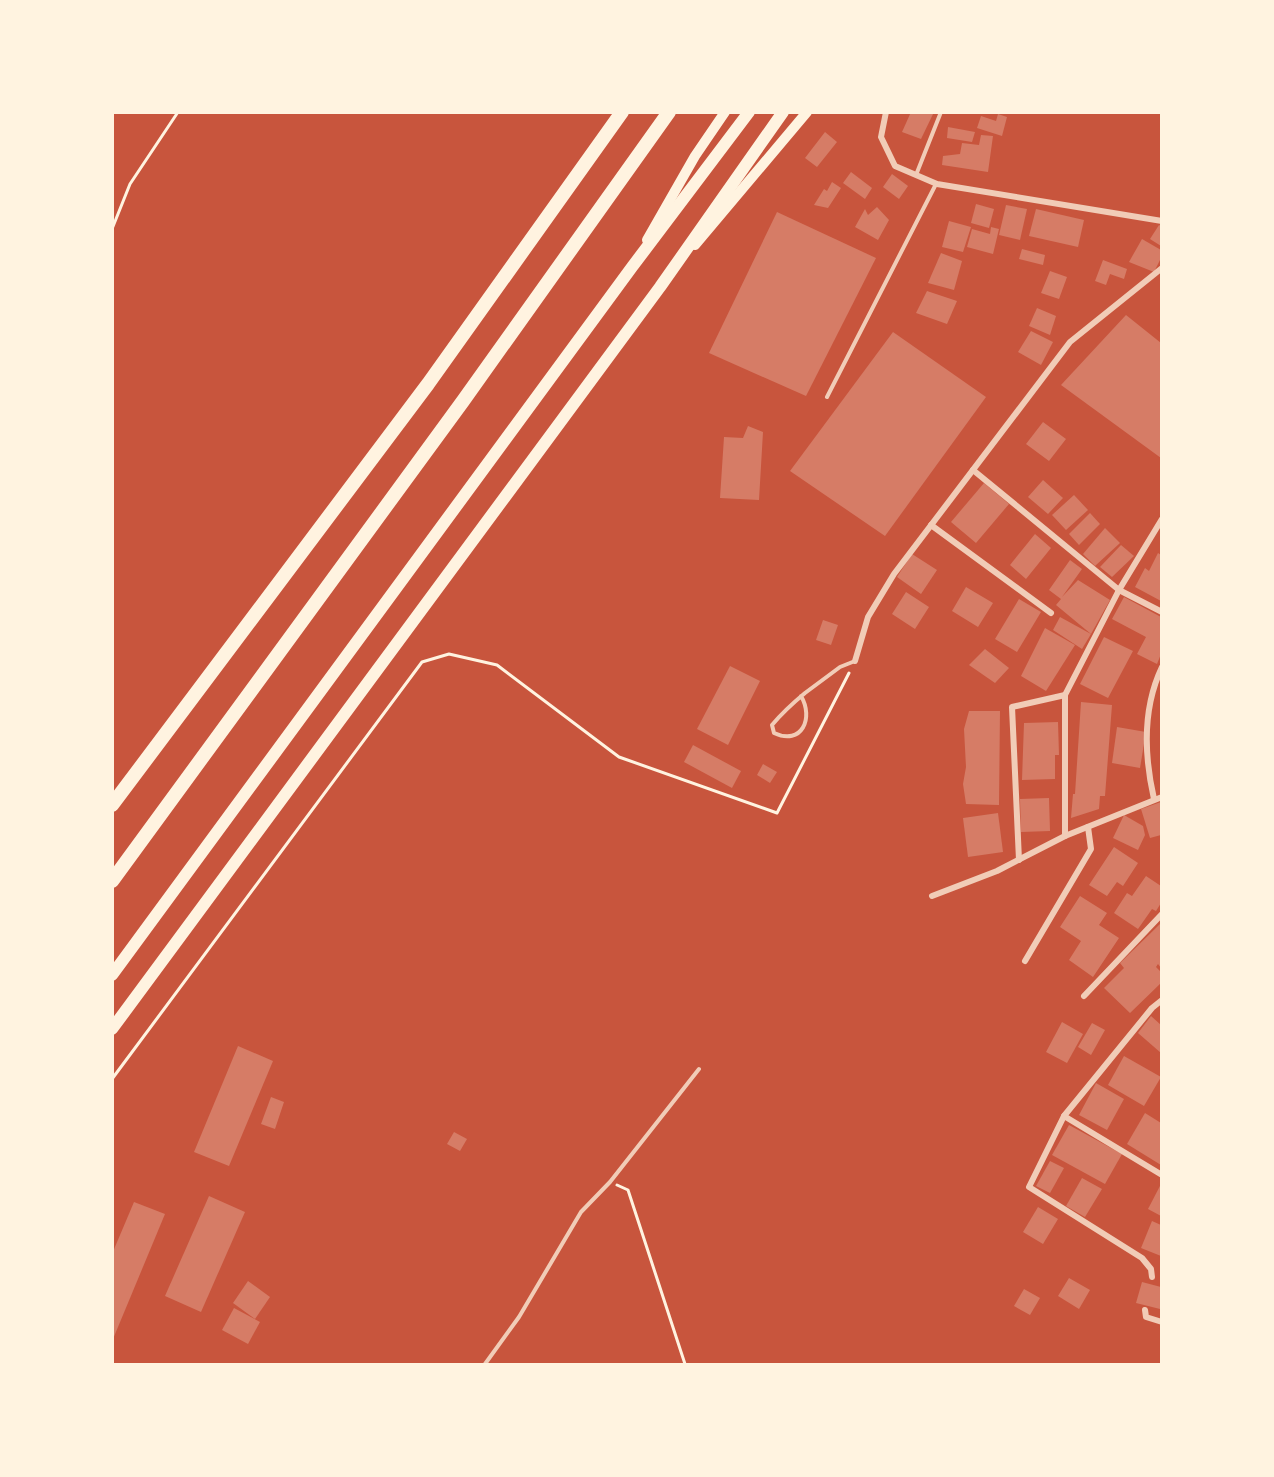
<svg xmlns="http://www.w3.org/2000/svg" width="1274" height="1477" font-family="Figtree,sans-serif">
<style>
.building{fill:#d67c66}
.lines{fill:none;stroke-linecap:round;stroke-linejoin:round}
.path{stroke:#fff3e0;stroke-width:3}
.service{stroke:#f1ccb7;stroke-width:4}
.minor{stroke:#f1ccb7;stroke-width:6}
.secondary{stroke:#fff3e0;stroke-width:10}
.trunk{stroke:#fff3e0;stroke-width:12}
.motorway{stroke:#fff3e0;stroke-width:14}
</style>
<rect width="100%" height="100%" fill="#c8553d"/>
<g class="building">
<polygon points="911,112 934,112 921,139 902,132"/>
<polygon points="998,114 1007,117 1002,136 977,128 981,116 996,121"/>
<polygon points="948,127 975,132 972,142 947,138"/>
<polygon points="825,132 837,142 817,167 805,158"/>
<polygon points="981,135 993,136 988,172 942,165 943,156 960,154 962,143 979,145"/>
<polygon points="851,172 872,188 865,199 843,183"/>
<polygon points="892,174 908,186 899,199 883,187"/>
<polygon points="832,182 841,188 828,208 814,205 824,189 827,191"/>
<polygon points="976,204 994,209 989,228 971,223"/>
<polygon points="1006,205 1027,209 1020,240 999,235"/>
<polygon points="877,207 889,220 878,240 855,227 865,209 868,215"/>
<polygon points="1036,209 1084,220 1078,247 1029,236"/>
<polygon points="777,212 876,258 806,396 709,353"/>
<polygon points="949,221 971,227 963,252 942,247"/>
<polygon points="1159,225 1161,226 1161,246 1150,239"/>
<polygon points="991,227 999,229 993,254 967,247 972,229 990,234"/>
<polygon points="1142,239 1161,250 1161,258 1154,272 1129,262"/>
<polygon points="1022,249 1045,255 1043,265 1019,259"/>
<polygon points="941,253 962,261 954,290 928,283"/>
<polygon points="1103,260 1127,269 1124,279 1110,274 1106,285 1095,281"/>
<polygon points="1050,271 1067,277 1059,299 1041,293"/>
<polygon points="927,291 957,301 947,324 916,313"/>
<polygon points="1037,308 1056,316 1050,335 1029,326"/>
<polygon points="1126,315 1161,343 1161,458 1061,385"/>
<polygon points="1031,331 1053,342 1041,365 1018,352"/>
<polygon points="893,332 986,397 885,536 790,471"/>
<polygon points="1043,422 1066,439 1049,461 1026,444"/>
<polygon points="748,426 763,432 759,500 720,498 724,437 743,438"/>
<polygon points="1043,480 1063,498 1048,514 1028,497"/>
<polygon points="984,483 1009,504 976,543 951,522"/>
<polygon points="1074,495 1088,510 1066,530 1052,515"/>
<polygon points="1090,513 1100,524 1079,545 1069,534"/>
<polygon points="1105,528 1120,543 1095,566 1083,554"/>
<polygon points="1035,534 1051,548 1026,579 1010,565"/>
<polygon points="1121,545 1134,556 1112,577 1100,567"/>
<polygon points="1158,553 1161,555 1161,601 1135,587 1145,568 1149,571"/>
<polygon points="912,554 937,570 921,594 897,577"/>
<polygon points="1070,560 1082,569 1062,597 1078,580 1110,600 1091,634 1056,605 1061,599 1049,590"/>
<polygon points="966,587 993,603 978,627 952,611"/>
<polygon points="906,592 929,607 915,629 892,614"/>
<polygon points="1124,597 1161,617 1161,654 1157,664 1137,654 1146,637 1112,619"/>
<polygon points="1019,599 1041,612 1017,652 995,639"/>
<polygon points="1060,617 1091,634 1082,649 1053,630"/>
<polygon points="823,620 838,625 831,645 816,640"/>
<polygon points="1045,628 1075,645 1046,691 1021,676"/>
<polygon points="1104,637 1133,651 1108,698 1080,684"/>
<polygon points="985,649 1009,668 995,683 969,665"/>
<polygon points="730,666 760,681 728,745 697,729"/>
<polygon points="1081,702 1112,705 1105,796 1100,796 1099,809 1071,818 1073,794 1075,794"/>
<polygon points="969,711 1000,711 999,805 966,804 963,784 966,767 964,729"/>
<polygon points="1058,722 1059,755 1055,755 1055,779 1022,780 1024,723"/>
<polygon points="1117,727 1146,732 1140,768 1112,763"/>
<polygon points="693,745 741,771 732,788 684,762"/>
<polygon points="763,764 777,772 770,783 757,775"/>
<polygon points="1049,798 1050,831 1021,832 1020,799"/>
<polygon points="1161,802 1161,835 1150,838 1141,809"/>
<polygon points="998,813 1003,852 968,857 963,818"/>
<polygon points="1124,815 1143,826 1145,835 1138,850 1113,838"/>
<polygon points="1114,847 1138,863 1123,886 1117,882 1107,896 1089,885"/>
<polygon points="1146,876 1161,886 1161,903 1156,911 1152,909 1138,929 1114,913 1127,893 1132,896"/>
<polygon points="1080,896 1107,913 1099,925 1119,938 1093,977 1069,960 1081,941 1060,927"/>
<polygon points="1161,923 1161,968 1158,964 1156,967 1161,972 1161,983 1130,1013 1104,988 1124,968 1120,963"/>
<polygon points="1151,1016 1161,1025 1161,1053 1138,1033"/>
<polygon points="1062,1022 1083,1034 1067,1063 1046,1052"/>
<polygon points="1092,1023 1105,1030 1091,1055 1078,1047"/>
<polygon points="238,1046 273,1061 229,1166 194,1152"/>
<polygon points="1124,1056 1161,1077 1144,1106 1108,1085"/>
<polygon points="1096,1083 1124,1099 1107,1130 1079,1115"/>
<polygon points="271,1097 284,1102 275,1129 261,1124"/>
<polygon points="1145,1113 1161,1123 1161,1165 1127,1144"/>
<polygon points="1069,1125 1122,1154 1105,1184 1052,1155"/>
<polygon points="454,1132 467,1139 460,1151 447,1144"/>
<polygon points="1050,1161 1064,1168 1050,1193 1036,1186"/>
<polygon points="1082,1178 1102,1189 1085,1217 1066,1206"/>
<polygon points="1161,1184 1161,1216 1148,1209"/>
<polygon points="209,1196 245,1212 201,1312 165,1296"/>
<polygon points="134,1202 165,1214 113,1339 112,1254"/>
<polygon points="1038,1207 1058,1219 1043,1244 1023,1232"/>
<polygon points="1152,1221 1161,1225 1161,1256 1141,1248"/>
<polygon points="1069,1278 1090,1290 1079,1309 1058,1296"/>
<polygon points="248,1281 270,1297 255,1319 233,1303"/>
<polygon points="1142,1282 1161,1287 1160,1309 1136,1303"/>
<polygon points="1024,1289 1040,1298 1030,1315 1014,1306"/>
<polygon points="234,1308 260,1322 248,1344 222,1330"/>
</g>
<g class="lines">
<g class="path">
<polyline points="112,229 130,184 178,112"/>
<polyline points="112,1079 422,662 449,654 497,665 619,757 777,813 849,673"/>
<polyline points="617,1185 628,1190 685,1364"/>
</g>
<g class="service">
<polyline points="916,175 941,112"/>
<polyline points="827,397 936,184"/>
<path d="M801 696C814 718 802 746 774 733L772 725C782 713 793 703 805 693L840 667 855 661"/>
<polyline points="485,1364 519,1317 581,1212 610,1182 699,1069"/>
</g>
<g class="minor">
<polyline points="886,112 881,137 895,166 937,184 1162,221"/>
<polyline points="973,470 1119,590 1162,612"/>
<polyline points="931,525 1051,613"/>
<polyline points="855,661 868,617 894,574 1070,342 1162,268"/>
<path d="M1154 799C1144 755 1142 709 1162 667"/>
<polyline points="1065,836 1065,695 1119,590 1162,519"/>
<polyline points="1019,860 1012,707 1065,695"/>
<polyline points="932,896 997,871 1065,836 1162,797"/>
<polyline points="1025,961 1091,849 1088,827"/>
<polyline points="1084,996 1162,914"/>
<polyline points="1064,1116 1162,1175"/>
<polyline points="1152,1277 1151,1269 1142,1258 1029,1187 1064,1116 1152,1008 1162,1000"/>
<polyline points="1145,1310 1146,1317 1162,1322"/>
</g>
<g class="secondary">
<polyline points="647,240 695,156 725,112"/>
<polyline points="695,245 807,112"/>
</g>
<g class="trunk">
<polyline points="112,975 632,267 749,112"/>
<polyline points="112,1029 660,287 783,112"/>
</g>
<g class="motorway">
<polyline points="112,805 428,384 622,112"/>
<polyline points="112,881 463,401 669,112"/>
</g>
</g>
<rect width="1274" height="1477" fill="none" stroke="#fff3e0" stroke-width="228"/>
</svg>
